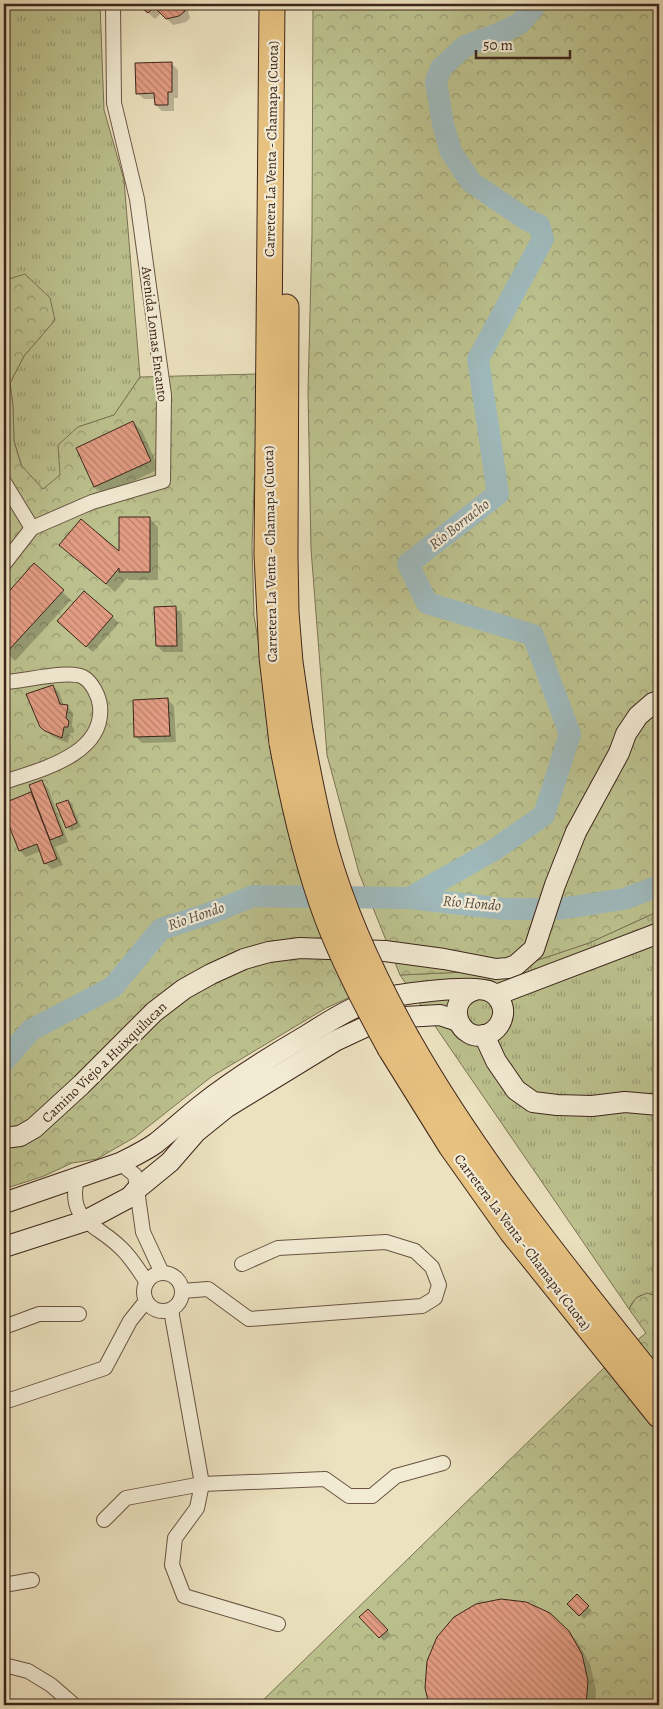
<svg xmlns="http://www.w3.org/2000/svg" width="663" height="1709" font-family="Alegreya,serif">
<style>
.grass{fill:url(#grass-tufts);stroke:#7c7454}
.forest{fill:url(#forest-crowns);stroke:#7c7454}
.shadow{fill:#0003}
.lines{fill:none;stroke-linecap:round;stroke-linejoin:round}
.river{stroke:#9fbabd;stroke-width:22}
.building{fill:url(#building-back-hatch);stroke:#3d251a}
.street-casing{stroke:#695443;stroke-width:16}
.secondary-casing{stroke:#3d251a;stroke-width:22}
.highway-casing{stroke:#3d251a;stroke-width:27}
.street{stroke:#f3ecd5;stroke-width:14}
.secondary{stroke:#f3ecd5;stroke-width:20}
.highway{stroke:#e6c180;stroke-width:25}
.highway-bridge-casing{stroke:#3d251a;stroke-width:27;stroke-linecap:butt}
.highway-bridge{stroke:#e6c180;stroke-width:25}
.labels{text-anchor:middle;stroke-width:4.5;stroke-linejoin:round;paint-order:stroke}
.street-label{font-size:14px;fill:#3d251a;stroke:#f3ecd5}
.water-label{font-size:15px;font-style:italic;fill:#564a43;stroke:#f3ecd5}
</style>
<defs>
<pattern id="grass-tufts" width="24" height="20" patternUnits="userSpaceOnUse" patternTransform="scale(1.25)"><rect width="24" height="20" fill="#bcc28f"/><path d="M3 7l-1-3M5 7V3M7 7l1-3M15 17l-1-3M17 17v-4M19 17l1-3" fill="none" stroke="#9a9d74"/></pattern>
<pattern id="forest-crowns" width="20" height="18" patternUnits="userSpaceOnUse" patternTransform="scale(1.25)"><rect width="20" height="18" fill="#bcc28f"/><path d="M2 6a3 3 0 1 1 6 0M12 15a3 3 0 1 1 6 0" fill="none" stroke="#9a9d74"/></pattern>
<pattern id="building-back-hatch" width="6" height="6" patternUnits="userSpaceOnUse" patternTransform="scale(1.25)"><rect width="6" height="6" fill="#e39d84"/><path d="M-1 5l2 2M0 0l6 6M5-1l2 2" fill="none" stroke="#b9806b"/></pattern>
</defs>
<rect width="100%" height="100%" fill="#ece2bf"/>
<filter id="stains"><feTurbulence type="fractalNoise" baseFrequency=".004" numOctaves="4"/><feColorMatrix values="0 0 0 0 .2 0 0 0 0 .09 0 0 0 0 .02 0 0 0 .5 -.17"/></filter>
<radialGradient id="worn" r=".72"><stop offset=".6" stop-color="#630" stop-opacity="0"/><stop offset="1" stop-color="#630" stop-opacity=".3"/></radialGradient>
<g class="grass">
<polygon points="4,4 100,4 104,110 124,180 140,377 114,415 78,427 60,475 43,490 24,473 14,441 13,407 10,383 24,356 55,320 9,279 4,282"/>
<path d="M659 911V1297C646 1291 635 1294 629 1309L400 975 508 970 589 943Z"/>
</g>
<g class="forest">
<polygon points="313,4 659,4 659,911 589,943 508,970 400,975 359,873 327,755 311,549 308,392 312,234"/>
<polygon points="25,274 50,298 55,320 24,356 10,383 13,407 14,441 21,465 43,489 60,475 58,445 78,427 114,415 140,377 258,374 252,546 254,616 268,697 355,995 326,1008 211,1077 135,1137 97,1159 72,1163 44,1176 4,1189 4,282 9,279"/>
<polygon points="647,1293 659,1297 659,1705 258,1705 608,1364 646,1333 629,1309 636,1298"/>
</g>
<g class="shadow">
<polygon points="141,4 194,4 188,11 190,18 186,22 173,25 161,13 155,19 140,5"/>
<polygon points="171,63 178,70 178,98 174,98 174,111 162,111 156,105 156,99 144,99 137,93"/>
<polygon points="133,422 142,431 159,469 104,495 95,486 78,448"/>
<polygon points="149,518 158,527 158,580 129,580 127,578 115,592 61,545 120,553"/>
<polygon points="34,565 71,600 15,661 4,650 4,599"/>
<polygon points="85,592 119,623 93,652 65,628"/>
<polygon points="175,608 182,614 183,652 163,652 157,646"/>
<polygon points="53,686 59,692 64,706 67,706 73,713 72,726 74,729 74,733 70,733 68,743 53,737 41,726"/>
<polygon points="168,700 174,706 176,742 142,743 136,737"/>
<polygon points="41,781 48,788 68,842 55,847 63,865 52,869 45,863 41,851 26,857 20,851 4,809 4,804 33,792"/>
<polygon points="68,801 72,805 81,827 71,831 67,827"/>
<polygon points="4,834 11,852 4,855"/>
<polygon points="577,1596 592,1611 584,1619 569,1604"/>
<polygon points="368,1610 391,1635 384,1641 361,1617"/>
<polygon points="568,1632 577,1641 590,1664 596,1690 595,1705 430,1705 426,1688"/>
</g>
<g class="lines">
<g class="river">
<polyline points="409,898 494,850 544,815 570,734 533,635 427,603 408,564 498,494 478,359 543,239 539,225 527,220 471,182 451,152 443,124 436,82 441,68 465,46 500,33 519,24 533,9 535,4"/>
<polyline points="559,909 624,899 659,886"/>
<polyline points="4,1061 31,1030 113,987 161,929 211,913 253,896 409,898 505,909 535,909"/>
</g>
</g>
<g class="building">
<polygon points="139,4 183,4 185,11 179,16 166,19 154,7 148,13 138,5"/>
<polygon points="172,62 172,92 168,92 168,105 155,105 154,93 136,94 135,63"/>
<polygon points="133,421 151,461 94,487 76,448"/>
<polygon points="119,517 150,517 150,572 119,572 119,568 106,584 59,545 81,519 119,551"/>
<polygon points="34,563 64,590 6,653 4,651 4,597"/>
<polygon points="84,591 113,616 86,647 57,621"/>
<polygon points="176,606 177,646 156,646 154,607"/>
<polygon points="53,685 60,704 68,705 66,718 69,721 68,727 64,727 62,738 45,731 40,727 26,694"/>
<polygon points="168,698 170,736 134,737 133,700"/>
<polygon points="42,780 63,835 50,840 29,785"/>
<polygon points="31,792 57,859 44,864 37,844 19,851 4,813 4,803"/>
<polygon points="68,800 77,823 66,828 56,804"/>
<polygon points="577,1594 589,1606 579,1616 567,1604"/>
<polygon points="501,1599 526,1602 550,1613 569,1631 582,1654 588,1681 586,1705 429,1705 425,1688 427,1661 437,1637 454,1617 476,1604"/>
<polygon points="368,1609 388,1630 379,1638 359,1617"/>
</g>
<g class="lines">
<g class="street-casing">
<g id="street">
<polyline points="4,482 32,528"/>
<polyline points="4,564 32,528 92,502 163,481 164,395 137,199 114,103 113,4"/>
<path d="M4 682C21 682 69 669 83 677 92 682 99 696 100 706 105 755 39 770 4 782"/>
<polyline points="120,1163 135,1175 143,1232 162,1273"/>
<path d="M77 1178C67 1222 96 1223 121 1248 131 1257 139 1271 147 1282"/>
<circle cx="163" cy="1292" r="19"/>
<polyline points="182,1291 208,1289 249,1319 422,1306 435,1298 439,1285 432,1267 415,1251 386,1242 278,1248 242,1264"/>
<polyline points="171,1310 202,1484 197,1508 175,1538 172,1565 184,1596 278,1624"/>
<polyline points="4,1327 39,1314 79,1314"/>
<polyline points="4,1402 105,1368 130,1321 146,1301"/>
<polyline points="104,1520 126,1498 202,1484 325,1479 349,1496 372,1496 396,1476 443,1463"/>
<polyline points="4,1585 32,1580"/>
<polyline points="4,1665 28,1671 51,1685 74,1705"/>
</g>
</g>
<g class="secondary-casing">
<g id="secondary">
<polyline points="496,995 659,933"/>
<polyline points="484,1035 496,1061 516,1090 533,1102 557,1105 592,1106 625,1102 659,1105"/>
<polyline points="4,1138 20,1136 34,1128 81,1085 154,1012 184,989 211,974 244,959 269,952 300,948 385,951 444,959 496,969 508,968 516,965 534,949 555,885 576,832 619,753 626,734 638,716 653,703 659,701"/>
<path d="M4 1203 120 1163C132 1157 145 1151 156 1143 171 1131 185 1118 200 1106 233 1080 268 1058 304 1037 323 1025 346 1010 368 1002 387 995 475 983 491 992 499 996 504 1006 503 1014 502 1023 496 1031 488 1034 459 1045 442 1000 475 990"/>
<polyline points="4,1247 85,1221 130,1197 137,1189 170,1162 196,1132 227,1107 335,1041 365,1027 387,1018 440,1015 458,1021"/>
</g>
</g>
<g class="highway-casing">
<g id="highway">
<polyline points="272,4 267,555 272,657 282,743"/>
<polyline points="286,307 285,555 286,612 290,662 300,731"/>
<path d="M408 1040C479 1165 570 1275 659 1387"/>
<polyline points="390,1048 451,1146 512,1232 659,1415"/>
</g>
</g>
<use href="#street" class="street"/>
<use href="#secondary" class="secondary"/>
<use href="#highway" class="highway"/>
<g class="highway-bridge-casing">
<g id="highway-bridge">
<path d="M300 731C308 771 315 812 326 851 344 914 376 983 408 1040"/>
<path d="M282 743C293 802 306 861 327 917 344 962 367 1006 390 1048"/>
</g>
</g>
<use href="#highway-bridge" class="highway-bridge"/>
</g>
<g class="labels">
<g class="street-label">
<text transform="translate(271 149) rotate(-89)" y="5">Carretera La Venta - Chamapa (Cuota)</text>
<text transform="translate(155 334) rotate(83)" y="5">Avenida Lomas Encanto</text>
<text transform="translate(270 554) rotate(-91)" y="5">Carretera La Venta - Chamapa (Cuota)</text>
<text transform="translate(104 1062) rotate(-44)" y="5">Camino Viejo a Huixquilucan</text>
<text transform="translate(523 1242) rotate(53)" y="5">Carretera La Venta - Chamapa (Cuota)</text>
</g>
<g class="water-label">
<text transform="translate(459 524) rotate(-38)" y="5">Río Borracho</text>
<text transform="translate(472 903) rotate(5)" y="5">Río Hondo</text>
<text transform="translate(196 916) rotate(-19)" y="5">Rio Hondo</text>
</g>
</g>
<rect width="663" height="1709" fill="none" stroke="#ece2bf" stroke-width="20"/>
<rect x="5" y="5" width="653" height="1699" fill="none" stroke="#3d251a" stroke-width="2.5"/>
<rect x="10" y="10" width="643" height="1689" fill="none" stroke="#3d251a"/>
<path d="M476 50v8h94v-8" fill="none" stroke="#3d251a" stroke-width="2.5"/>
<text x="483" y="50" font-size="15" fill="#3d251a" stroke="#f3ecd5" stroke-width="4" paint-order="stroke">50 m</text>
<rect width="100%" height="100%" filter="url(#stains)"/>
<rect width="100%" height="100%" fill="url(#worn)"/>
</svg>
